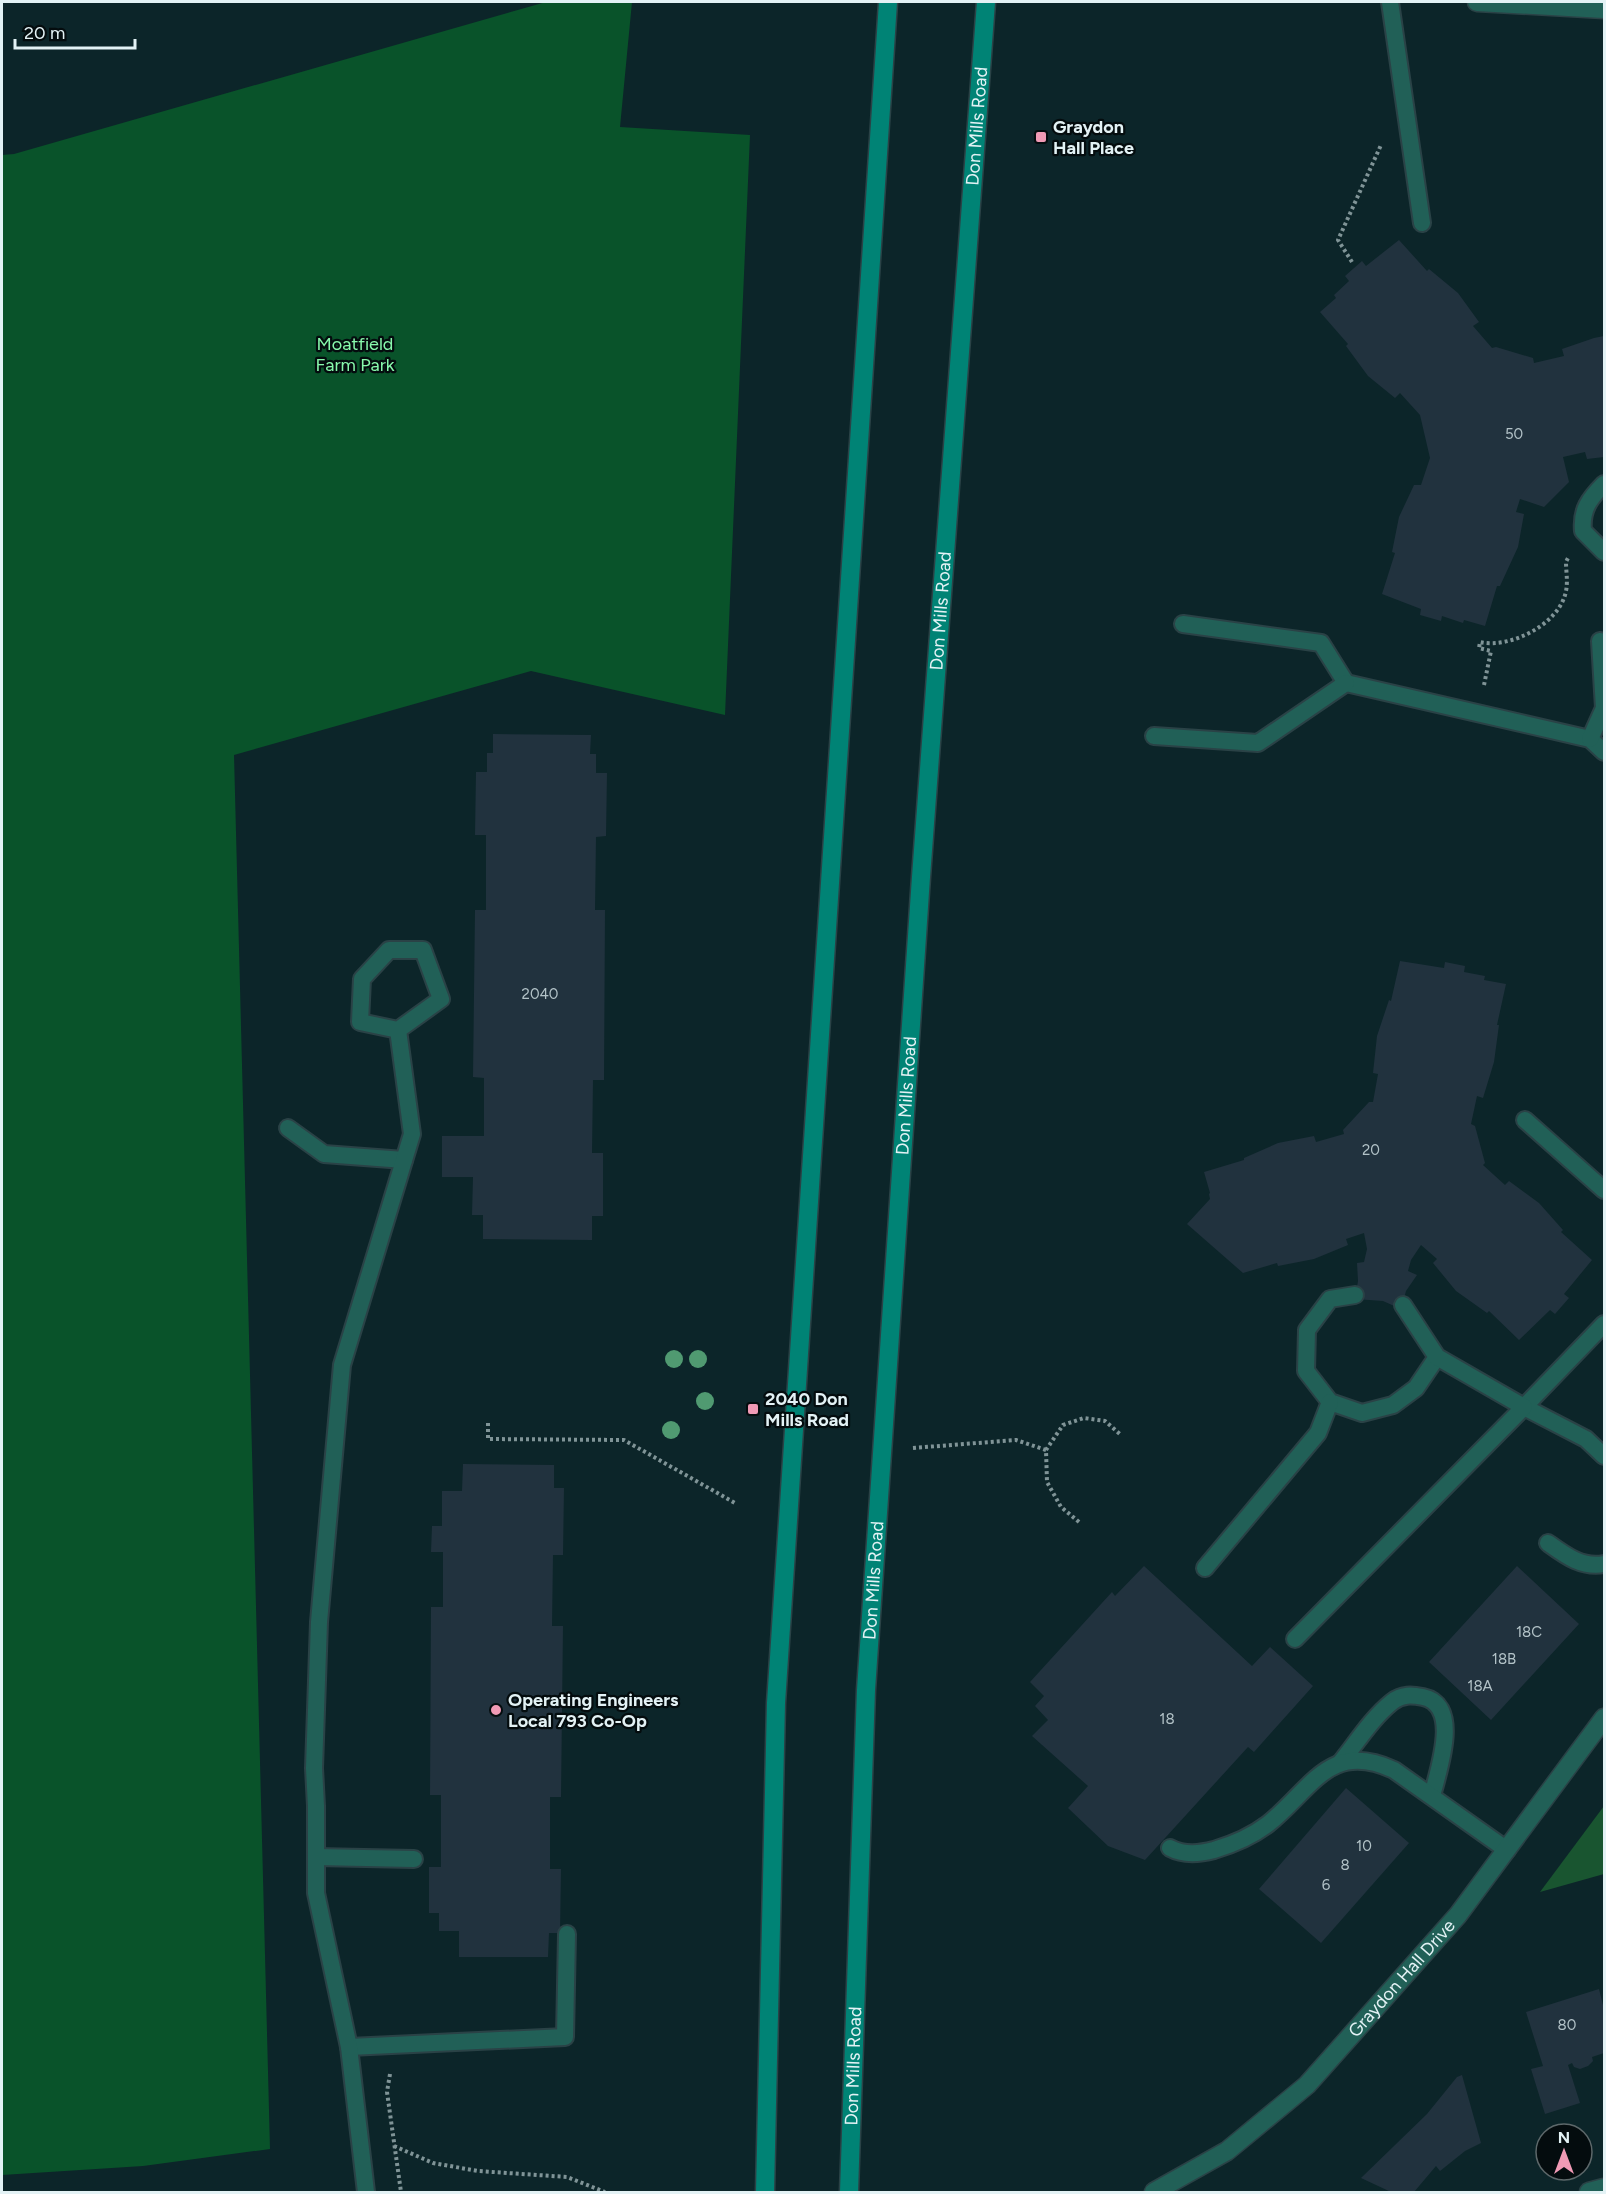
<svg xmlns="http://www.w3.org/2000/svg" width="1606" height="2194" font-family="Figtree,sans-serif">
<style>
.green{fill:#195530}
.forest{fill:#09532a}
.building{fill:#21323e}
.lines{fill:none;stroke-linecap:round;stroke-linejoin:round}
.service-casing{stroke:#2a4246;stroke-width:20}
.minor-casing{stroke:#2a4246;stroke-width:21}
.secondary-casing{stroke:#2a4246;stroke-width:21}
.path{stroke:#809497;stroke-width:4;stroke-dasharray:3 3;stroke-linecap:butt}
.service{stroke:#216057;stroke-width:16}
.minor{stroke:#216057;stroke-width:18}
.secondary{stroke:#008375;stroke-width:18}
.tree{fill:#509a71}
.poi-dot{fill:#f09ab5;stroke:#040c0e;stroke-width:2}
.labels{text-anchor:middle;stroke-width:4.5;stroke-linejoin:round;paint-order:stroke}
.number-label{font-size:15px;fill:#b2c2c7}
.street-label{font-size:18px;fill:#e3f2f5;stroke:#040c0e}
.poi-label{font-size:18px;font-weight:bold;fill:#e3f2f5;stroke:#040c0e;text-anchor:start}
.park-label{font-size:18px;fill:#88f9ac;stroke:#040c0e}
</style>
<rect width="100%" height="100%" fill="#0c2529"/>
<polygon class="green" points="1604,1806 1604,1874 1540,1892"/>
<polygon class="forest" points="546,2 632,2 620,127 750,135 725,715 531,671 234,755 270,2149 143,2166 2,2175 2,155 14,154"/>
<g class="building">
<polygon points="1399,240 1427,271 1429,269 1458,293 1479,322 1473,326 1492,348 1496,347 1533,358 1534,363 1564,356 1562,349 1594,338 1604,336 1604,457 1587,459 1585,452 1563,457 1569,482 1544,507 1520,499 1516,512 1524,514 1518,547 1500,586 1497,586 1485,626 1464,620 1463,623 1442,616 1441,621 1420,615 1421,609 1382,594 1395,553 1392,552 1399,517 1414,485 1421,485 1430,458 1420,415 1400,393 1395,398 1368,376 1346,346 1348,344 1320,312 1336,298 1334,295 1349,281 1345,276 1362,261 1366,266"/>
<polygon points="493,734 591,735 590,754 596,754 596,773 607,773 606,836 596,837 595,910 605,910 604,1080 593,1080 592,1153 603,1153 603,1216 592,1216 592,1240 483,1239 483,1215 472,1215 473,1177 442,1177 442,1136 484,1136 484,1078 473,1077 475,910 486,910 486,835 475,835 476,772 487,772 487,753 493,753"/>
<polygon points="1400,961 1444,968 1445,962 1465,966 1464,972 1485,976 1484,980 1506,984 1497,1025 1499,1025 1494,1062 1483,1098 1477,1096 1471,1124 1475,1126 1485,1163 1483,1165 1505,1185 1509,1181 1539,1203 1563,1230 1561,1232 1592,1260 1564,1294 1569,1298 1555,1314 1550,1310 1519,1340 1489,1311 1487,1313 1456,1291 1433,1263 1437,1259 1421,1245 1411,1260 1408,1271 1417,1275 1406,1291 1401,1309 1383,1301 1355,1299 1358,1281 1357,1263 1364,1262 1367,1249 1364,1233 1346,1239 1348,1245 1314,1259 1278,1266 1277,1263 1243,1273 1187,1224 1210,1199 1209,1194 1210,1193 1204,1172 1244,1160 1244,1158 1278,1143 1314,1136 1316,1142 1344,1134 1343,1130 1369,1102 1373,1102 1378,1074 1373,1073 1377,1036 1389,1000 1391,1001"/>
<polygon points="463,1464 554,1465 554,1488 564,1488 563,1555 553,1555 552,1626 563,1626 561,1797 550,1797 550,1869 561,1869 560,1933 549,1933 548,1957 459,1957 459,1931 439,1931 439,1913 429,1913 429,1867 441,1867 441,1795 430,1795 431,1607 443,1607 443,1552 431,1552 432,1526 442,1526 442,1491 462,1491"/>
<polygon points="1144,1566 1252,1666 1270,1647 1313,1686 1254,1752 1248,1747 1145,1860 1108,1846 1068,1808 1088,1786 1032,1736 1048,1720 1035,1706 1044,1696 1030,1682 1112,1592 1115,1596"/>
<polygon points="1517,1566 1579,1624 1491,1720 1429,1662"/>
<polygon points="1346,1788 1409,1843 1321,1943 1259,1889"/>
<polygon points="1599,1989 1604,2009 1604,2053 1592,2057 1593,2061 1588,2066 1580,2069 1574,2067 1572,2063 1568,2065 1580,2103 1545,2114 1531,2069 1543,2066 1526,2012"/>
<polygon points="1462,2075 1481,2143 1465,2151 1440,2171 1436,2166 1414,2192 1391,2192 1361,2178 1427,2114 1457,2077"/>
</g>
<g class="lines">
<g class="service-casing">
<g id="service">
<polyline points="1390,2 1422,223"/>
<path d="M1604 484C1589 499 1581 510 1583 531L1604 552"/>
<polyline points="1183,624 1321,643 1346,683 1590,739 1604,752"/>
<polyline points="1154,736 1258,743 1346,683"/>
<polyline points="1590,739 1604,708 1600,641"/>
<polyline points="1525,1120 1604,1190"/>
<polyline points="288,1128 324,1154 404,1160"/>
<polyline points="1355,1295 1330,1299 1307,1330 1306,1371 1330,1402 1362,1413 1393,1405 1416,1388 1437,1357"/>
<polyline points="1604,1324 1524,1407 1586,1439 1604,1456"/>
<path d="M1548 1543C1566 1556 1582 1568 1604 1564"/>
<polyline points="1205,1568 1318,1433 1330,1402"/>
<polyline points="1295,1639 1524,1407 1437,1357 1403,1305"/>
<path d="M1341 1762C1357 1742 1372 1718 1392 1702 1402 1694 1412 1695 1423 1697 1462 1705 1438 1771 1432 1796"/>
<path d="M1170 1848C1183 1855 1199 1854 1214 1850 1234 1844 1251 1837 1268 1824 1312 1789 1329 1740 1394 1770L1507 1850"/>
<polyline points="316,1857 414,1859"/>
<polyline points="349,2047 565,2037 567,1934"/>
<polyline points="366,2192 349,2047 316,1893 316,1806 314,1768 319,1622 342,1365 412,1134 398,1030 441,999 423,950 389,950 362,979 360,1022 398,1030"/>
</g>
</g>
<g class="minor-casing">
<g id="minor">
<polyline points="1477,2 1604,9"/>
<path id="s1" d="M1154 2192 1227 2151 1307 2085 1458 1915 1604 1718"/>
<polyline points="1589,2192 1604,2188"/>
</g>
</g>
<g class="secondary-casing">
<g id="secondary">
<polyline points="765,2192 776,1703 888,2"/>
<path id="s2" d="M849 2192 866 1690 921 877 986 2"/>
</g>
</g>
<g class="path">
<polyline points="1352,262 1338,240 1381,145"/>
<path d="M1484 685 1491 651 1479 648 1480 642C1510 649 1560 624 1566 591 1568 582 1566 571 1566 562L1568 558"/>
<polyline points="488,1423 488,1439 624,1440 735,1503"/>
<polyline points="913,1448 1016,1440 1046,1450"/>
<polyline points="1079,1522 1061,1507 1047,1482 1046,1450 1063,1425 1084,1418 1105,1421 1121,1435"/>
<polyline points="390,2074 387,2092 401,2192"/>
<polyline points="394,2146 433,2163 478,2171 567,2177 605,2192"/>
</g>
<use href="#service" class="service"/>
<use href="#minor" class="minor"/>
<use href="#secondary" class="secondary"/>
</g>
<g class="tree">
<circle cx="674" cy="1359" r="9"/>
<circle cx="698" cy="1359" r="9"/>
<circle cx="705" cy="1401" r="9"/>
<circle cx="671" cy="1430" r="9"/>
</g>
<g class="poi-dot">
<rect x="1035" y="131" width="12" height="12" rx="3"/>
<rect x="747" y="1403" width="12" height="12" rx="3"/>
<circle cx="496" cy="1710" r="6"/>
</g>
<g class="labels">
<g class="number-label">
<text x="1514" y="439">50</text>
<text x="540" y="999">2040</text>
<text x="1371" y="1155">20</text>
<text x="1529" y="1637">18C</text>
<text x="1504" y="1664">18B</text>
<text x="1480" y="1691">18A</text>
<text x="1167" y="1724">18</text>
<text x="1364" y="1851">10</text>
<text x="1345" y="1870">8</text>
<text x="1326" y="1890">6</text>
<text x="1567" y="2030">80</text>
</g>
<g class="street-label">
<text dy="6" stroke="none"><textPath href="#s2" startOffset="2070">Don Mills Road</textPath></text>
<text dy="6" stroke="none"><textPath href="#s2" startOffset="1584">Don Mills Road</textPath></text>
<text dy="6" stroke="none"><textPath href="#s2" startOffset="1098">Don Mills Road</textPath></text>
<text dy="6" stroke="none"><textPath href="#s2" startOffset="612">Don Mills Road</textPath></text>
<text dy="6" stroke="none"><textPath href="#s1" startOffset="330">Graydon Hall Drive</textPath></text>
<text dy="6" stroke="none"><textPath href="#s2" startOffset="126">Don Mills Road</textPath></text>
</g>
<g class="poi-label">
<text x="1053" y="133">Graydon<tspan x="1053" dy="21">Hall Place</tspan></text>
<text x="765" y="1405">2040 Don<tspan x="765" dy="21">Mills Road</tspan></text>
<text x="508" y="1706">Operating Engineers<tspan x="508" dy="21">Local 793 Co-Op</tspan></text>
</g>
<g class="park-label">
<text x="355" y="350">Moatfield<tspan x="355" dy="21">Farm Park</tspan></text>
</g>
</g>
<rect width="1606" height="2194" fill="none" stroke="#e3f2f5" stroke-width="6"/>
<g transform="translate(1564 2152)"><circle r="28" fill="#040c0e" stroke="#5d686a" stroke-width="1.5"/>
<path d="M0-4.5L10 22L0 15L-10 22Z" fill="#f09ab5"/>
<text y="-9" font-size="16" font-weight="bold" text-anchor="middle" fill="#e3f2f5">N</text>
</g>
<path d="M15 39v9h120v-9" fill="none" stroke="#e3f2f5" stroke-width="3"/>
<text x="24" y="39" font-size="18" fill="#e3f2f5" stroke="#040c0e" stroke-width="4.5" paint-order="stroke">20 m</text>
</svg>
